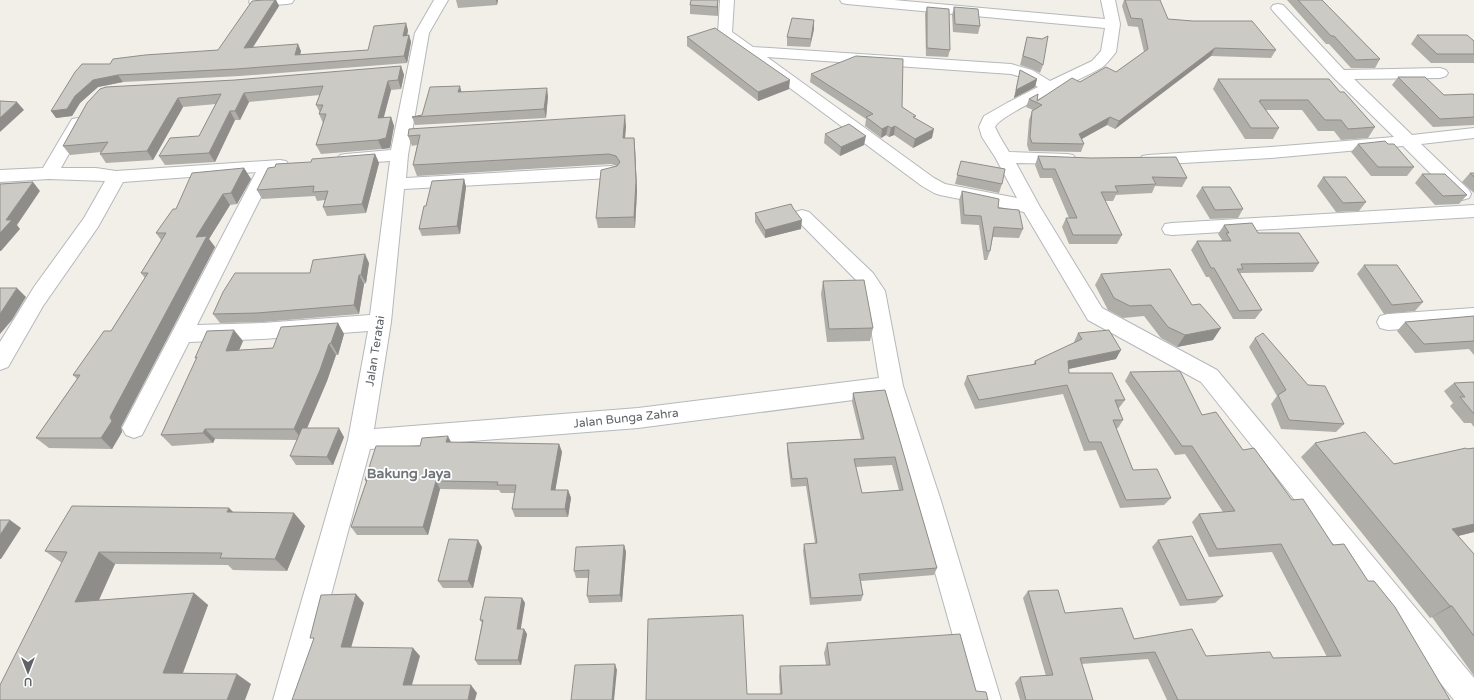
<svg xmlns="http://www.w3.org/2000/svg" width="1474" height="700" font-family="'Varela Round',sans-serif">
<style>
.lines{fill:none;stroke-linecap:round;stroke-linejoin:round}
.minor-casing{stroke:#b5b8bc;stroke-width:2}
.minor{fill:#fff;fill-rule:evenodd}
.wall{fill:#afaea9;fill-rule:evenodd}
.shaded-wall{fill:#8f8d8a}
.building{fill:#cccac5;stroke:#8f8d8a;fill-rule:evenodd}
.labels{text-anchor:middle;stroke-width:3.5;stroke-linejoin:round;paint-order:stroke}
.street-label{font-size:12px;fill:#5f6368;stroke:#fff}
.quarter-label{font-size:14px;font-weight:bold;fill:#70757a;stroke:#fff}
</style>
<rect width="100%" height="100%" fill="#f1efe8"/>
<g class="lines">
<g class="minor-casing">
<g id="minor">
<polygon points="250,0 294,0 292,3 287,4 256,6 251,5 249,2"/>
<polygon points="434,0 448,0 429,33 408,155 406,178 611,166 617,168 620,172 617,176 611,178 404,189 391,322 374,429 638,408 879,378 865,292 859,283 793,216 795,212 802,210 809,212 873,273 885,291 903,386 941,501 1001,700 971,700 915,501 884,396 638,428 370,449 303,700 273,700 348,440 368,331 263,339 189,342 142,435 134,438 126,435 122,428 256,172 123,182 98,227 43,306 8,367 0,370 0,342 34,287 84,218 105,181 49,179 0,182 0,170 43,168 72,119 78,118 84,119 86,123 61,168 96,168 116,171 280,160 286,161 289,165 286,169 274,171 197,325 263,323 370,315 390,161 346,164 340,163 337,159 340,155 346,154 391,150 415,33"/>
<path d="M720 0H734L732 32 753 47 1011 64 1032 70 1050 81 1092 61 1101 51 1105 28 847 4 842 3 840 0H894L1105 19 1101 0H1115L1120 24 1116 52C1112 57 1106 65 1101 68 1083 79 1001 113 995 127L1000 137 1009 152 1067 154 1073 155 1076 159 1073 163 1067 164 1016 163 1040 207 1102 308 1217 370 1474 678V700H1454L1201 382 1088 320 1024 212 940 195 934 193 922 186 720 36 718 33ZM767 57 1011 74 1021 77 1038 87 1007 103 984 116 979 127 982 137 995 157 1017 198 945 184 934 178Z"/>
<polygon points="1278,4 1283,5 1344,70 1440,68 1446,70 1448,73 1446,76 1440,78 1354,79 1412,135 1474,128 1474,138 1421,144 1469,190 1471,194 1469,198 1462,200 1455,198 1403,146 1271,158 1148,165 1142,164 1139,160 1142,156 1148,155 1271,147 1394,137 1334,78 1273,11 1271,8 1273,5"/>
<polygon points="1474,205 1474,217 1172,235 1165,234 1162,229 1165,224 1172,223"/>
<polygon points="1474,308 1474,324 1388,330 1380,328 1377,322 1380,316 1388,314"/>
</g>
</g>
<use href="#minor" class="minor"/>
</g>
<g class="wall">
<polygon points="264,0 276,0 279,6 253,47 301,51 300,55 368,50 408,30 407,35 409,35 411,42 407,63 240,76 123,82 98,87 80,103 72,116 56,118 110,64 218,50"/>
<polygon points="456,0 498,0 497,5 458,8"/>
<polygon points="718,0 718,16 690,14 690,5"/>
<polygon points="1124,0 1156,0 1168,19 1276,50 1271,58 1211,56 1115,129 1107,125 1082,139 1084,144 1081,152 1029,151 1027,145 1029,120 1032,111 1033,110 1026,107 1029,99 1037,101 1080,82 1116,72 1144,52 1138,27 1128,26 1122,6"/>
<polygon points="1287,0 1322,0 1380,59 1375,68 1351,68 1329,44 1326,44"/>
<polygon points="927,7 950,50 948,57 926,56 925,14"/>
<polygon points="954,7 980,26 978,34 953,32 952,15"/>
<polygon points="814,20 814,29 810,47 787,46 787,37"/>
<polygon points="1417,35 1474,41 1474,63 1431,63 1411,44"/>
<polygon points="687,37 789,89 758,101 687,46"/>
<polygon points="1027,37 1042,39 1043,65 1040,73 1032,69 1020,65"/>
<polygon points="401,66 404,75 401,89 391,90 384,117 391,117 394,126 390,148 382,149 321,154 316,145 323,123 319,114 320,113 316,105 320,95 249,102 240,120 235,120 215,162 165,165 159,156 199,136 216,104 183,107 153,160 106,163 100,154 101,152 70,155 63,146 87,103 235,80"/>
<polygon points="1020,70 1037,79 1035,87 1014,98"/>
<polygon points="811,74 902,107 916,119 932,138 913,148 894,135 889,137 886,135 881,138 865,126 866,119 810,82"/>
<polygon points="1398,77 1444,95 1474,95 1474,125 1433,127 1392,85"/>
<polygon points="1218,79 1340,92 1375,127 1368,138 1341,140 1334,131 1318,131 1302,110 1266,110 1279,128 1273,139 1245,139 1213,89"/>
<polygon points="462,92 548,96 546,118 415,125 412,117 422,115"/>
<polygon points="626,126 625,138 634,138 635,148 637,191 635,228 598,228 596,218 617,166 611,164 417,176 413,165 417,145 412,146 408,136 409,129"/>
<polygon points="825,134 864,145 840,156 824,143"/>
<polygon points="1358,144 1388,144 1414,167 1407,176 1371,176 1351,152"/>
<polygon points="375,154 379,163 366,213 327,216 323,207 325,200 317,201 315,196 262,199 257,190 311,162"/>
<polygon points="1038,156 1187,178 1182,187 1155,186 1152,193 1116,195 1113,201 1105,201 1122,235 1117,244 1069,244 1062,227 1066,218 1069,218 1052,178 1040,178 1035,165"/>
<polygon points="961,161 1002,184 999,193 955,184"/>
<polygon points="244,168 251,179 237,204 230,205 209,239 215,247 121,427 122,432 112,449 49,448 36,438 77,379 73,375 111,331 145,278 141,273 161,240 156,233 176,209"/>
<polygon points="1470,173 1474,173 1474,193 1462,182"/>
<polygon points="1422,174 1467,195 1459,204 1435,205 1415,183"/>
<polygon points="1323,177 1366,202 1359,211 1336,212 1317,186"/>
<polygon points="464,179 466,187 460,234 422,236 419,229 426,206"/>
<polygon points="1202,187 1243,209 1238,218 1210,219 1196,196"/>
<polygon points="962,191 998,208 1023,229 1019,238 993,237 990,251 987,260 984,260 979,225 961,224 959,200"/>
<polygon points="755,213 801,229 765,238 755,222"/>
<polygon points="1224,225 1258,233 1319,263 1313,272 1241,273 1240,274 1262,310 1255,319 1233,319 1209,277 1206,277 1191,250 1197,241 1221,241 1222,240 1218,234"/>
<polygon points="369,263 366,283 364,284 359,314 263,322 220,323 213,314 310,273"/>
<polygon points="1364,265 1423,302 1415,311 1384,314 1357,274"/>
<polygon points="1101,274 1213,340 1177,347 1161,338 1144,316 1123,318 1108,310 1095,285"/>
<polygon points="823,281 873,328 870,341 827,342 821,294"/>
<polygon points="1474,316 1474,355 1469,349 1415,353 1397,331 1405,322"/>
<polygon points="338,323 344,334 338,355 336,355 327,381 307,428 344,437 333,465 296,465 290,456 297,440 215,439 213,443 172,446 161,435 197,359 195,358 243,341 239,350 273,348"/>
<polygon points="1078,333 1116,359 1069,369 1069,373 1125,400 1119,408 1118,408 1123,420 1118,428 1116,428 1133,470 1171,498 1164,505 1120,508 1096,450 1084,451 1063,394 975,409 964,384 967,376 1033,365 1035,361 1074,343 1074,342"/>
<polygon points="1255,338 1308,385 1344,424 1336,432 1281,429 1271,404 1277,396 1249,347"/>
<polygon points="1130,372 1202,415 1243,450 1292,500 1368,581 1450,700 1167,700 1148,659 1081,664 1093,700 1020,700 1015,683 1020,677 1046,676 1023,598 1028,591 1065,613 1134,639 1206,656 1273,658 1327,657 1272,552 1209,557 1192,522 1199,514 1223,512 1185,454 1175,455 1125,381"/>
<polygon points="1474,382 1474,427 1471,423 1464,423 1450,406 1453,403 1444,391 1454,383"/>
<path d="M885 390 937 568 934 575 861 581 863 595 861 601 810 605 803 551 804 544 815 543 806 486 791 487 787 452V443L861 439 852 402 853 393ZM892 465 899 490 862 493 856 467Z"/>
<polygon points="451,442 559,444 562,452 555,490 568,490 571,498 568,517 515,517 512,509 515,493 501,493 499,490 440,489 428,535 357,535 351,527 366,482 365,480 420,446"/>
<polygon points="1315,443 1394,464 1467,449 1474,448 1474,532 1458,536 1474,554 1474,676 1432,617 1430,618 1301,457"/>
<polygon points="229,508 233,512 305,526 287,571 233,570 228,565 115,564 99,600 194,593 208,605 183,673 251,684 0,700 62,563 45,551"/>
<polygon points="1158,540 1223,596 1215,603 1180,606 1152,547"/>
<polygon points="624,545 626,552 622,602 589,603 587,596 588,578 576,578 574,571"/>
<polygon points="482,547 473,588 443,588 438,581"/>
<polygon points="522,598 525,603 520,629 524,629 527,634 521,665 478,665 475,660 482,623 480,620"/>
<polygon points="827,643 976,691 988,700 747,694 780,694 779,676 780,666 826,665 824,653"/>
</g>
<g class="shaded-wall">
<polygon points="275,0 276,0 279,6 248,55 244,48"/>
<polygon points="496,0 498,0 497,5"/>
<polygon points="718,0 718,16 717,7"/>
<polygon points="814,20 814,29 810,47 811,39"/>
<polygon points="406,23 408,30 406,42 403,36"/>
<polygon points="409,35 411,42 407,63 404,56"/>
<polygon points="298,44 301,51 298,62 295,55"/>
<polygon points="1215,48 1211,56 1115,129 1119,121"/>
<polygon points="401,66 404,75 401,89 398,80"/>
<polygon points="118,75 123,82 98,87 80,103 72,116 56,118 51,111 75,96 93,80"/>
<polygon points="1037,79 1035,87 1014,98 1016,90"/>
<polygon points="790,80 789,89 758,101 758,92"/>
<polygon points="388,81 391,90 381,127 378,118"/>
<polygon points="460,86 462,94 458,92"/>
<polygon points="547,88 548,96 546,118 544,109"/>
<polygon points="244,93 249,102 240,120 235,111"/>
<polygon points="178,98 183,107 153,160 147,151"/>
<polygon points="17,102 24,110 0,132 0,118"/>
<polygon points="230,111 235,120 215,162 209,153"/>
<polygon points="625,115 626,126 624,149 623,138"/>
<polygon points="391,117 394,126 390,148 382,149 378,140"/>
<polygon points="1110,117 1107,125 1076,142 1079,134"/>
<polygon points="888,126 886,135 881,138 882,129"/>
<polygon points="895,126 894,135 889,137 891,128"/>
<polygon points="934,129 932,138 913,148 915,139"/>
<polygon points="866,136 864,145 840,156 841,147"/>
<polygon points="634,138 635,148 637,191 635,228 634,217"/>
<polygon points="375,154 379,163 366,213 362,204"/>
<polygon points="244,168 251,179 237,204 231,193"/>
<polygon points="464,179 466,187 460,234 457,226"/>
<polygon points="33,182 40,191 17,225 20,229 1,251 0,251 0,233 6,220"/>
<polygon points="223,194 230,205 209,239 215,247 121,427 122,432 112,449 101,438 110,417 196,237"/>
<polygon points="802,220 801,229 765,238 765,230"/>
<polygon points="365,254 369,263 366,283 361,275"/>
<polygon points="359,275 364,284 359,314 354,305"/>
<polygon points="17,288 26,297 12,320 0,334 0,314"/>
<polygon points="338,323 344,334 338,355 331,343"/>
<polygon points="1221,328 1213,340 1177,347 1185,335"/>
<polygon points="234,330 243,341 234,362 226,351"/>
<polygon points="329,344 336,355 327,381 302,440 294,429"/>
<polygon points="1121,350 1116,359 1063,370 1068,361"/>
<polygon points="339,428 344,437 333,465 327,457"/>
<polygon points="205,429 215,439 213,443 203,433"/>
<polygon points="448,436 452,444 446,442"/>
<polygon points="559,444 562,452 554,498 551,490"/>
<polygon points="436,481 440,489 428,535 423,527"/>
<polygon points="568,490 571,498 568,517 565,509"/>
<polygon points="229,508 242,521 227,512"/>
<polygon points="294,513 305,526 287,571 275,559"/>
<polygon points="10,520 21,528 1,559 0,559 0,535"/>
<polygon points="1474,524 1474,532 1434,542 1452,529"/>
<polygon points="478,540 482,547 473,588 468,581"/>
<polygon points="624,545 626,552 622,602 620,595"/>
<polygon points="99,552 115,564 93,613 75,602"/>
<polygon points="194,593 208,605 179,683 163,673"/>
<polygon points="356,594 364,603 349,655 341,647"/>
<polygon points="522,598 525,603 520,634 517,629"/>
<polygon points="1450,606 1452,606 1432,617 1430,618"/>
<polygon points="524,629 527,634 521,665 518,660"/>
<polygon points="413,648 420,656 410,692 403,685"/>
<polygon points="615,664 617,670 614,700 612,700"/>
<polygon points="237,674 251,684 245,700 227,700"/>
<polygon points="471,685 477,693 475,700 468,700"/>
</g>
<g class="building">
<polygon points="264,0 275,0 244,48 298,44 295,55 368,50 374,26 406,23 403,36 409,35 404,56 236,69 118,75 93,80 75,96 67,109 51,111 75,72 82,64 110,64 113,59 145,55 218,50 252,1"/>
<polygon points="691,0 718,0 717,7 690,5"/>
<polygon points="1125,0 1160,0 1168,19 1193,21 1252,21 1276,50 1215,48 1119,121 1110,117 1079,134 1084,144 1032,143 1030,137 1032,111 1042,105 1029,99 1038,94 1037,101 1072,78 1080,82 1106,67 1116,72 1148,49 1142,19 1131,18"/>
<polygon points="1298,0 1322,0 1380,59 1356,60 1334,36 1331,36"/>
<polygon points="927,7 949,9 950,50 927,48"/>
<polygon points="954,7 978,9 980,26 955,24"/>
<polygon points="792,18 814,20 811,39 787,37"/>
<polygon points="715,28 790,80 758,92 687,37"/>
<polygon points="1417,35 1467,35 1474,41 1474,54 1437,54"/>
<polygon points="1048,36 1043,65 1035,60 1023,56 1027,37 1042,39"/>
<polygon points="856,56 903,59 902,107 916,116 913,117 934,129 915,139 895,126 891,128 888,126 882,129 866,117 873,114 811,74"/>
<polygon points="401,66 398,80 388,81 378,118 391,117 386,138 378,140 316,145 326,114 319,114 323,105 316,105 323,86 244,93 235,111 230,111 209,153 159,156 170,138 199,136 221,94 178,98 147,151 100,154 108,142 63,146 87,103 100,89 106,87 235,80"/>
<polygon points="1020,70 1037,79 1016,90"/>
<polygon points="1398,77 1425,77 1444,95 1473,94 1474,95 1474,117 1440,119"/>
<polygon points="1218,79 1329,79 1340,92 1344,92 1375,127 1348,129 1341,120 1325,120 1308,100 1260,100 1261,101 1259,101 1279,128 1251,128"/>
<polygon points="460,86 458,92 547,88 544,109 412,117 422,115 430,87"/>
<polygon points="0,101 17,102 0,118"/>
<polygon points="625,115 623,138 634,138 636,181 634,217 596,218 601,170 617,166 620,162 616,156 609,154 413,165 420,135 408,136 409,129"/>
<polygon points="849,124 866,136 841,147 825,134"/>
<polygon points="1385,141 1388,144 1394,144 1414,167 1378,167 1358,144"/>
<polygon points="375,154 362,204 323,207 328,191 313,192 314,186 257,190 268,168 275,167 276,164 311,162 312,159"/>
<polygon points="1038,156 1091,158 1176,157 1187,178 1152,177 1156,184 1115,186 1118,192 1101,192 1122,235 1073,235 1066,218 1077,218 1055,169 1043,169"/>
<polygon points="961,161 1005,169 1002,184 957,175"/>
<polygon points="244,168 231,193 223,194 196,237 207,236 110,417 112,421 101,438 36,438 80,375 73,375 104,331 111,331 148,273 141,273 166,233 156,233 173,209 176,209 192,173"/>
<polygon points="1470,173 1474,173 1474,177"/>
<polygon points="1422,174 1445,174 1467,195 1443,196"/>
<polygon points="1323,177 1346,177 1366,202 1343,203"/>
<polygon points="464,179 457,226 419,229 424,206 426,206 432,181"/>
<polygon points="33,182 6,220 12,220 0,233 0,184"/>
<polygon points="1202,187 1230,187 1243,209 1215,210"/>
<polygon points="962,191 999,199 998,208 1019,210 1023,229 994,227 990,251 987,251 981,216 964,215"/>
<polygon points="791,204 793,208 802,220 765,230 755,213"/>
<polygon points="1252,223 1258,233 1299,233 1319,263 1241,264 1243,269 1237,269 1262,310 1239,311 1214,268 1211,268 1197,241 1231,241 1226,233 1229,233 1224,225"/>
<polygon points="365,254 361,275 359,275 354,305 257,313 213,314 223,292 235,273 310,273 313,260"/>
<polygon points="1364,265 1397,265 1423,302 1392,305"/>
<polygon points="1170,269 1192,305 1200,304 1221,328 1185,335 1168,327 1151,305 1130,306 1114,298 1101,274"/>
<polygon points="864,280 873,328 829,329 823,281"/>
<polygon points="0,288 17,288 0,314"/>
<polygon points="1474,316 1474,341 1424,344 1405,322"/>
<polygon points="338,323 331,343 329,344 320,370 294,429 205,429 203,433 161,435 197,357 195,358 207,331 234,330 226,351 273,348 281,327"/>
<polygon points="1109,330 1121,350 1068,361 1069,373 1112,373 1125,400 1115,400 1123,420 1113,420 1133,470 1157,469 1171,498 1126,500 1101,442 1089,442 1067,385 979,400 967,376 1036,364 1035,361 1082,339 1078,333"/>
<polygon points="1263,333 1308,385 1325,386 1344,424 1289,420 1278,395 1286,390 1255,338"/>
<polygon points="1180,371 1202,415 1216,412 1243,450 1254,448 1292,500 1303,499 1333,545 1344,544 1368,581 1374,581 1395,607 1450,700 1178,700 1155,652 1080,658 1093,700 1026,700 1020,677 1053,675 1028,591 1058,590 1065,613 1122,608 1134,639 1192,629 1206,656 1270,652 1273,658 1341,656 1281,544 1217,549 1199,514 1235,511 1192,446 1182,446 1130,372"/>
<polygon points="1474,382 1474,414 1460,397 1465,397 1454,383"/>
<path d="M885 390 937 568 859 574 863 595 811 598 804 544 817 543 807 478 792 479 787 443 864 439 853 393ZM895 457 903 490 862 493 854 459Z"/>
<polygon points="302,428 339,428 327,457 290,456"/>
<polygon points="1365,432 1394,464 1466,448 1467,449 1474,448 1474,524 1452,529 1474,554 1474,636 1452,606 1450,606 1315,443"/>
<polygon points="448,436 446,442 559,444 551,490 568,490 565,509 512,509 516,485 497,485 498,482 436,481 423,527 351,527 367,480 365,480 376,446 420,446 422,438"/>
<polygon points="72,506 229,508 227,512 294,513 275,559 220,558 222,553 99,552 75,602 194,593 163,673 237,674 227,700 0,700 0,685 67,552 45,551"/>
<polygon points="0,520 10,520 0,535"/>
<polygon points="1192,536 1223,596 1187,600 1158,540"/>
<polygon points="449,539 478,540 468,581 438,581"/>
<polygon points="624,545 620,595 587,596 589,570 574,571 576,547"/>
<polygon points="356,594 341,647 413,648 403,685 471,685 468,700 292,700 314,638 310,638 321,595"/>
<polygon points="485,597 522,598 517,629 524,629 518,660 475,660 483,620 480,620"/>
<polygon points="743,615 747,694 782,694 780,666 830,665 827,643 960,634 976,691 986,692 988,700 646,700 648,619"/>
<polygon points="615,664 612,700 571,700 575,665"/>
</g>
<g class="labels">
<g class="street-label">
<text transform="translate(375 351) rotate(-81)" y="4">Jalan Teratai</text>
<text transform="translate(626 418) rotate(-6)" y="4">Jalan Bunga Zahra</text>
</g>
<g class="quarter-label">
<text x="409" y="478">Bakung Jaya</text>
</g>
</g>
<g transform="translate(28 672) rotate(180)" stroke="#ffffff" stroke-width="3" paint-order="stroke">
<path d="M0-3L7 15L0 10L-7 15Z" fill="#5f6368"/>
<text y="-6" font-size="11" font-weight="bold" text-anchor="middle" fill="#5f6368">U</text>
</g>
</svg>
